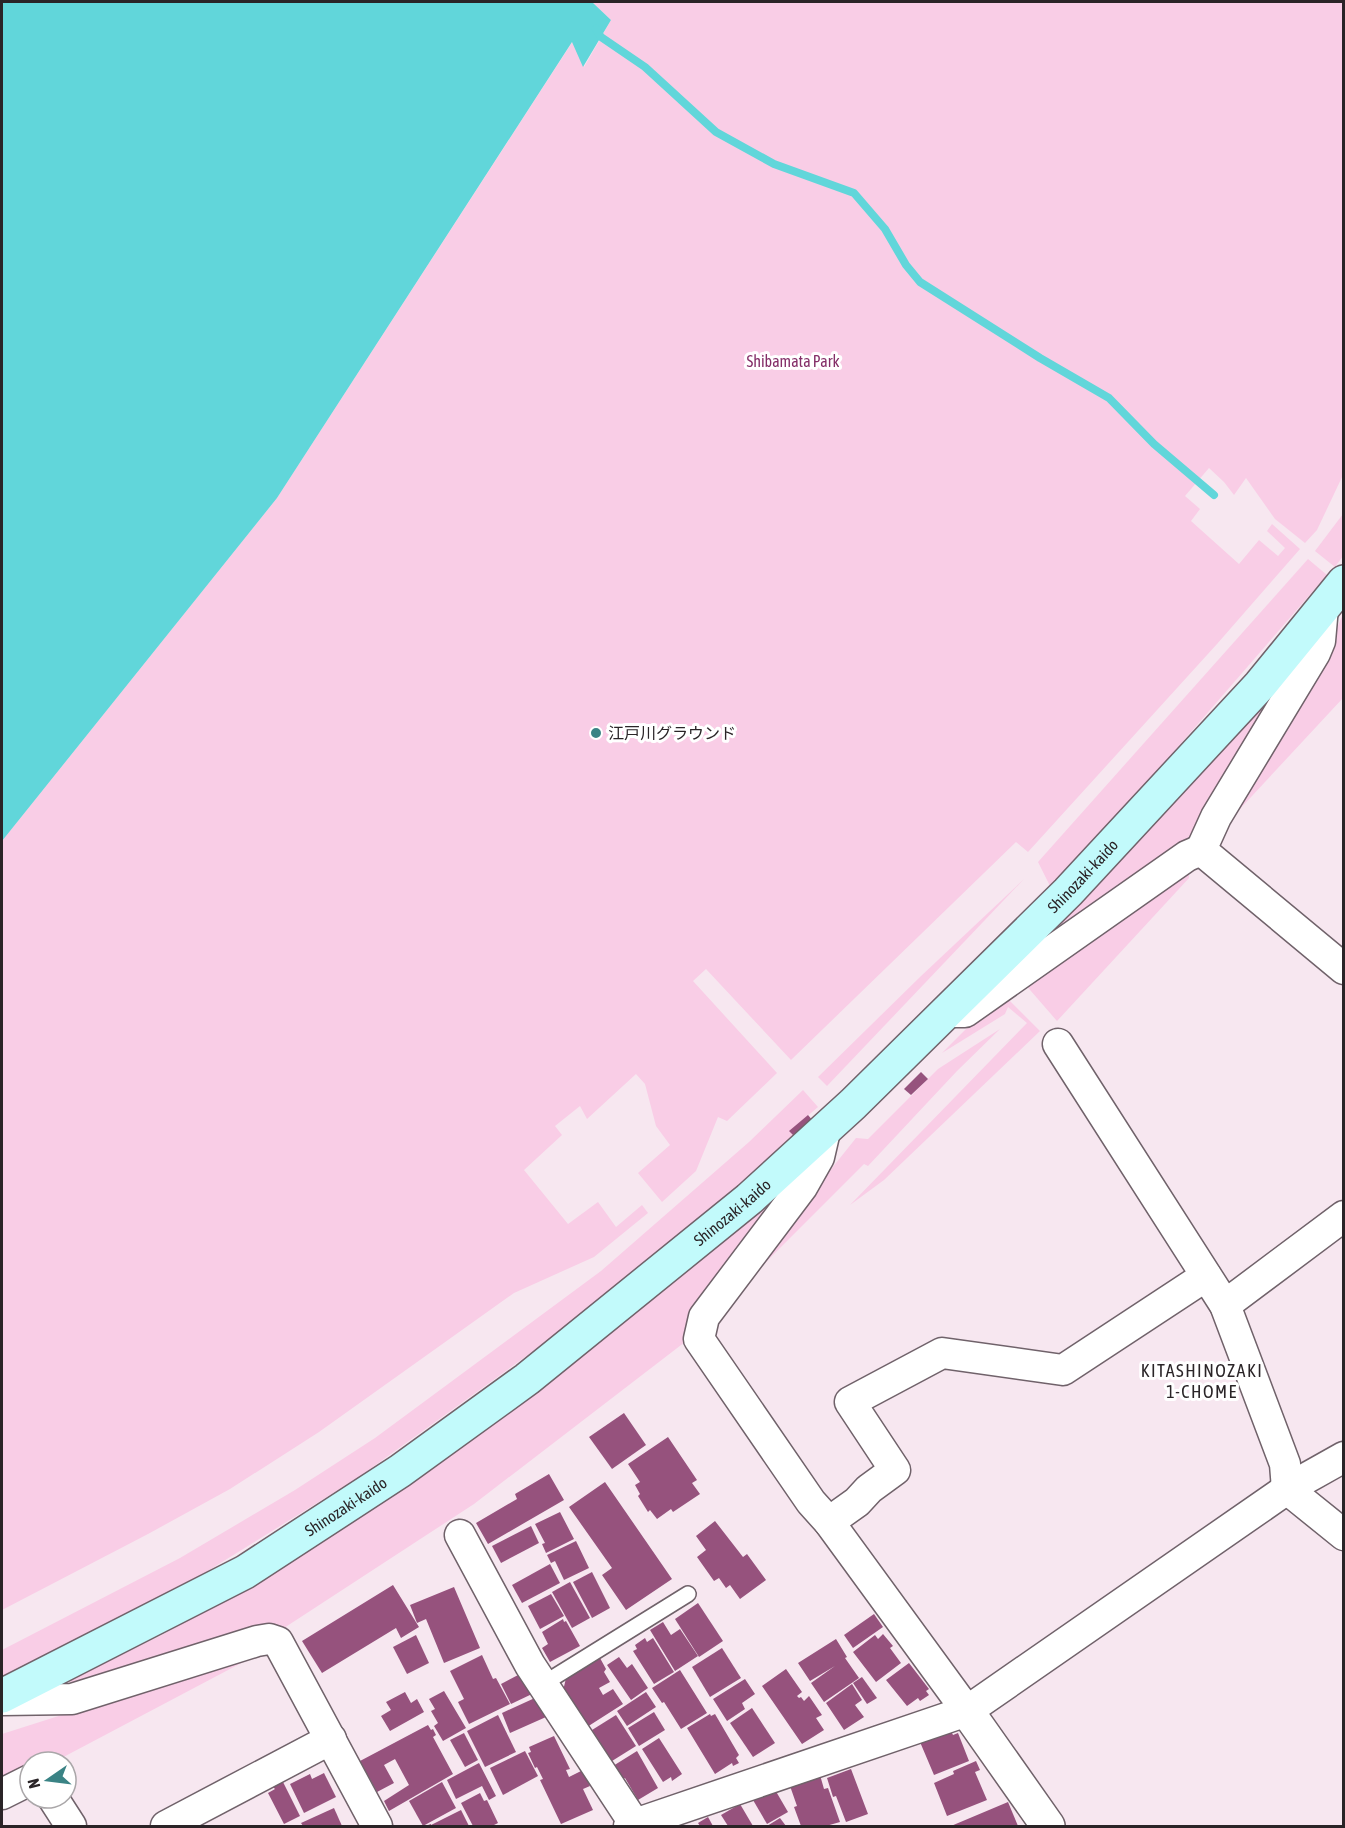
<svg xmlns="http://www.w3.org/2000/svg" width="1345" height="1828" font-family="'Asap Condensed','Noto Sans JP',sans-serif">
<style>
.green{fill:#f9cde6}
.water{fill:#61d6da}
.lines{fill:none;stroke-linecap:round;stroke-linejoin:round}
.stream{stroke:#61d6da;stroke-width:8}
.building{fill:#96527d}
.service-casing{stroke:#70626a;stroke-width:18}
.minor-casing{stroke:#70626a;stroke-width:33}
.tertiary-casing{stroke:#70626a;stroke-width:36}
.secondary-casing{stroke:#70626a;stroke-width:36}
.service{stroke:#fff;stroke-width:15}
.minor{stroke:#fff;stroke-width:30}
.tertiary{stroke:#fff;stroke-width:33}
.secondary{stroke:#c2fafb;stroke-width:33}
.poi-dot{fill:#3a8385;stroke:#fff;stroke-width:2}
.labels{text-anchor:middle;stroke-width:6;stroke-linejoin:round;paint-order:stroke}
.park-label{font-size:16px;fill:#842e68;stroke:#fff}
.poi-label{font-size:16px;fill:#2a2427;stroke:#fff;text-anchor:start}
.street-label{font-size:16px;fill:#2a2427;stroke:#fff}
.neighbourhood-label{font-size:18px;letter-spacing:1.5px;fill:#2a2427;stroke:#fff}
</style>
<rect width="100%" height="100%" fill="#f7e7f0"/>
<g class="green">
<polygon points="592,2 1343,2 1343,475 1317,530 1305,543 1275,519 1246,478 1234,495 1224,482 1209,468 1185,496 1200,509 1191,521 1239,564 1259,540 1278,556 1285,548 1267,531 1272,524 1300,549 1217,644 1028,852 1016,842 791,1060 706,969 693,981 777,1073 727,1121 718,1117 696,1171 662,1202 638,1173 670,1145 656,1126 645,1084 636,1074 587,1119 580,1106 555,1126 562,1135 524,1170 568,1224 598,1202 616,1227 642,1205 648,1213 594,1257 514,1293 319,1432 230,1489 148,1534 2,1610 2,841 277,498 573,41 584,67 611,20"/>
<polygon points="1343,514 1343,556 1335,567 1315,551"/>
<polygon points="1308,559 1327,575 1138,793 1050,886 1038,862"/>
<polygon points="1343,614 1343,698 1225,825 1326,653"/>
<polygon points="1304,651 1186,843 1017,963"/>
<polygon points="1189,872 1189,878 1057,1021 1024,983"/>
<polygon points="1024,879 827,1086 818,1077 920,977"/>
<polygon points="1006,997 1040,1031 884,1180 850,1205 1027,1023 1008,1007 1005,1014 942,1053 975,1020"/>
<polygon points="1000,1029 957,1071 868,1166 864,1164 720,1308 856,1138 868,1139 938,1069"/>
<polygon points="803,1090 818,1107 790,1131 795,1137 670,1244 568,1326 359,1477 193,1580 2,1679 2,1650 180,1558 295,1490 375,1438 601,1271 749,1142"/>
<polygon points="802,1173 692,1316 685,1331 685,1342 474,1504 284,1628 272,1627 75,1686 69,1680 160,1636 233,1595 306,1551 442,1461 544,1387 682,1276"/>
<polygon points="266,1650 54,1762 44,1762 43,1759 37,1762 30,1762 30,1765 2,1780 2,1734"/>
</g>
<polygon class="water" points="2,2 592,2 611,20 583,67 572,42 277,498 2,841"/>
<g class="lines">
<polyline class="stream" points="596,29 601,37 645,67 716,132 774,164 854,193 885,229 906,265 920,282 1040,358 1109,398 1154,444 1214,495"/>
</g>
<g class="building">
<polygon points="921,1072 928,1079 911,1095 904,1089"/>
<polygon points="808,1115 813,1121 795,1137 789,1131"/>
<polygon points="624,1413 646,1445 612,1469 589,1437"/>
<polygon points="668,1437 697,1480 692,1483 700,1494 673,1512 671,1509 657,1519 650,1510 648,1512 638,1496 640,1494 635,1485 640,1482 628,1464"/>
<polygon points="549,1474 564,1500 488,1544 476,1523 517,1499 515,1494"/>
<polygon points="605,1482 672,1579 626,1610 602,1575 612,1568 569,1507"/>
<polygon points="560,1512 574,1539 546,1553 542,1544 545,1543 535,1524"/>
<polygon points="715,1521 743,1557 747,1554 766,1580 740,1599 730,1585 726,1588 719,1578 714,1581 697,1557 706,1550 696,1536"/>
<polygon points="531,1526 539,1543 501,1563 492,1546"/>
<polygon points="576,1541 589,1568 564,1580 555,1561 551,1563 547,1555"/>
<polygon points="550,1564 560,1583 522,1603 512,1585"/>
<polygon points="592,1572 610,1608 592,1618 573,1582"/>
<polygon points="570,1582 590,1618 572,1628 552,1592"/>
<polygon points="393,1585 419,1627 401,1638 396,1628 322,1673 302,1641"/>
<polygon points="454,1587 480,1648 444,1663 426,1619 417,1623 410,1605"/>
<polygon points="551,1594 564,1616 540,1629 528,1606"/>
<polygon points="698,1603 723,1641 699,1657 675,1619"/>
<polygon points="874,1614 883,1627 853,1648 844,1635"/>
<polygon points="563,1619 564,1622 566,1621 580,1646 550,1662 542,1648 548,1644 542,1632"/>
<polygon points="663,1622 671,1635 680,1629 698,1656 675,1671 650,1630"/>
<polygon points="883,1634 893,1646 890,1648 901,1663 876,1682 853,1652 875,1635 878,1639"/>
<polygon points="416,1635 429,1663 407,1674 393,1647"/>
<polygon points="645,1638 647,1642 653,1638 674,1672 654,1684 633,1651 637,1649 635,1645"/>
<polygon points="836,1639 847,1657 845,1658 859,1678 824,1702 811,1683 835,1666 810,1681 798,1663"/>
<polygon points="722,1648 741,1678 710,1697 692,1667"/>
<polygon points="482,1655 493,1679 496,1678 510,1704 469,1724 458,1702 464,1699 450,1671"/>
<polygon points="619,1657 627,1668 632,1664 648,1688 631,1700 607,1665"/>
<polygon points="600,1658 606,1669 604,1672 610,1682 599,1688 603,1695 613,1689 623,1704 587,1727 563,1691 566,1678"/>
<polygon points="909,1663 929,1689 926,1691 929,1695 920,1701 918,1698 907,1706 886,1680"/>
<polygon points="786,1669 802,1692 797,1696 799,1698 801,1697 804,1701 809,1696 822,1715 816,1718 824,1730 802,1744 762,1686"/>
<polygon points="680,1670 707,1713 681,1729 664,1702 662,1703 652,1688"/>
<polygon points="522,1673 532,1694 511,1704 501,1684"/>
<polygon points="862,1677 877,1698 867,1704 853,1683"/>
<polygon points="745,1679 755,1694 742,1703 745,1709 727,1721 713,1699"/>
<polygon points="852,1684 862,1700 855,1705 864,1717 844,1730 826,1703"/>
<polygon points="444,1691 466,1728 443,1741 434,1726 438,1723 431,1711 435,1709 429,1699"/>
<polygon points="405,1692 411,1703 417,1699 424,1712 390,1731 381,1716 391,1710 386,1702"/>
<polygon points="646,1692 656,1707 627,1726 617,1711"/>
<polygon points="537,1697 546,1717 510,1733 502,1713"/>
<polygon points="752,1708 775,1743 753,1757 730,1723"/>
<polygon points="654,1712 665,1730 639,1746 628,1728"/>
<polygon points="710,1714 711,1716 715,1714 739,1755 736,1758 739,1763 733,1766 732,1763 715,1774 687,1728"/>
<polygon points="498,1715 516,1752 485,1767 467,1731"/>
<polygon points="616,1715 636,1746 612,1761 592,1730"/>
<polygon points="428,1725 431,1730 433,1729 436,1735 433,1737 453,1774 389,1811 384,1801 409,1785 395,1759 384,1765 394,1783 377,1792 360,1761"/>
<polygon points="950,1729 953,1735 958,1733 969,1761 934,1775 920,1742"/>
<polygon points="464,1733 478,1760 465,1767 450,1740"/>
<polygon points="554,1736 570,1769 566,1770 569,1777 583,1770 590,1786 583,1789 593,1810 561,1824 540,1780 543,1779 537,1767 535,1768 528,1753 531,1752 529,1747"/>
<polygon points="659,1738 682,1774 672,1781 671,1777 663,1782 642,1749"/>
<polygon points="525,1751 538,1776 503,1795 490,1768"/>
<polygon points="637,1751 658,1788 638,1800 625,1778 621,1780 613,1766"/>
<polygon points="976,1761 980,1770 975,1772 987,1800 947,1816 934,1783 954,1774 953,1771"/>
<polygon points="479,1763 496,1796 489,1800 482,1786 456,1799 447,1780"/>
<polygon points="851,1769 868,1814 846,1822 836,1796 833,1797 827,1778"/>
<polygon points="324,1773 336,1797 304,1813 290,1784 310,1774 312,1779"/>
<polygon points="820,1775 824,1789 828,1788 840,1822 826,1826 801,1826 794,1807 797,1806 790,1786"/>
<polygon points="283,1782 300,1816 284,1824 268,1793 275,1789 273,1787"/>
<polygon points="442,1782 456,1808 423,1826 409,1801"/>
<polygon points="774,1788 788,1812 767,1824 753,1800"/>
<polygon points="480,1793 484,1801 487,1800 498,1823 492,1826 473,1826 461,1803"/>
<polygon points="1008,1802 1018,1826 951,1826"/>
<polygon points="740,1804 753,1826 728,1826 721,1815"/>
<polygon points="334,1808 342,1826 303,1826 301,1823"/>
<polygon points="461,1810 469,1826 425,1826 431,1824 431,1825"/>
<polygon points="708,1817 713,1826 700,1826 698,1823"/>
<polygon points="780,1818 786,1826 767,1826"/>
</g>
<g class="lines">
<g class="service-casing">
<polyline id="service" points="543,1684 688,1594"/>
</g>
<g class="minor-casing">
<g id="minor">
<polyline points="1323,607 1320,641 1315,653 1216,817 1201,850 1344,969"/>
<polyline points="948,1012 965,1012 1187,856 1201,850"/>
<polyline points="1058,1044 1225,1305 1285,1464 1287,1489 1344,1535"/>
<polyline points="825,1131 819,1157 802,1187 704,1317 699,1339 811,1502 829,1522 967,1711"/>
<polyline points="1225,1305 1344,1216"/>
<polyline points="829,1522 857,1502 869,1489 895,1470 850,1402 942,1353 1063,1370 1206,1276"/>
<polyline points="460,1535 530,1665 636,1826"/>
<polyline points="2,1700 72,1699 257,1641 269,1639 278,1642 377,1826"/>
<polyline points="2,1794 30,1780"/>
<polyline points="53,1798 71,1826"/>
<polyline points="166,1826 331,1739"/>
<polyline points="629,1826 967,1711 1287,1489 1344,1457"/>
</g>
</g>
<g class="tertiary-casing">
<polyline id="tertiary" points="967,1711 1048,1826"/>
</g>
<g class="secondary-casing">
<g id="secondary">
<path id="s1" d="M2 1696 245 1572 400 1471 527 1379 749 1199 853 1104 1068 892 1260 685 1344 582"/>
</g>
</g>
<use href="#service" class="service"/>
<use href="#minor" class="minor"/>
<use href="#tertiary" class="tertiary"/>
<use href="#secondary" class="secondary"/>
</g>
<circle class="poi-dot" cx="596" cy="733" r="6"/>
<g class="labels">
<g class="park-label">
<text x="793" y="367">Shibamata Park</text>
</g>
<g class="poi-label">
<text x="608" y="739">江戸川グラウンド</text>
</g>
<g class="street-label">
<text dy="6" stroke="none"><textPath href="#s1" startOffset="1365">Shinozaki-kaido</textPath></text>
<text dy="6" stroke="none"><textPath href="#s1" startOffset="879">Shinozaki-kaido</textPath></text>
<text dy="6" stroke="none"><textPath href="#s1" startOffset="393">Shinozaki-kaido</textPath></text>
</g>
<g class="neighbourhood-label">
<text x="1202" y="1377">KITASHINOZAKI<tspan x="1202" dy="21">1-CHOME</tspan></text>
</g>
</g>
<rect width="1345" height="1828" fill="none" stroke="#2a2427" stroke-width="6"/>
<g transform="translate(48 1780) rotate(256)"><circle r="28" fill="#ffffff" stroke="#aaa7a9" stroke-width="1.5"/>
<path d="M0-4.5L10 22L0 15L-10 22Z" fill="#3a8385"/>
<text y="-9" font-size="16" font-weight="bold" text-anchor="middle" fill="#2a2427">N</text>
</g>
</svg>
